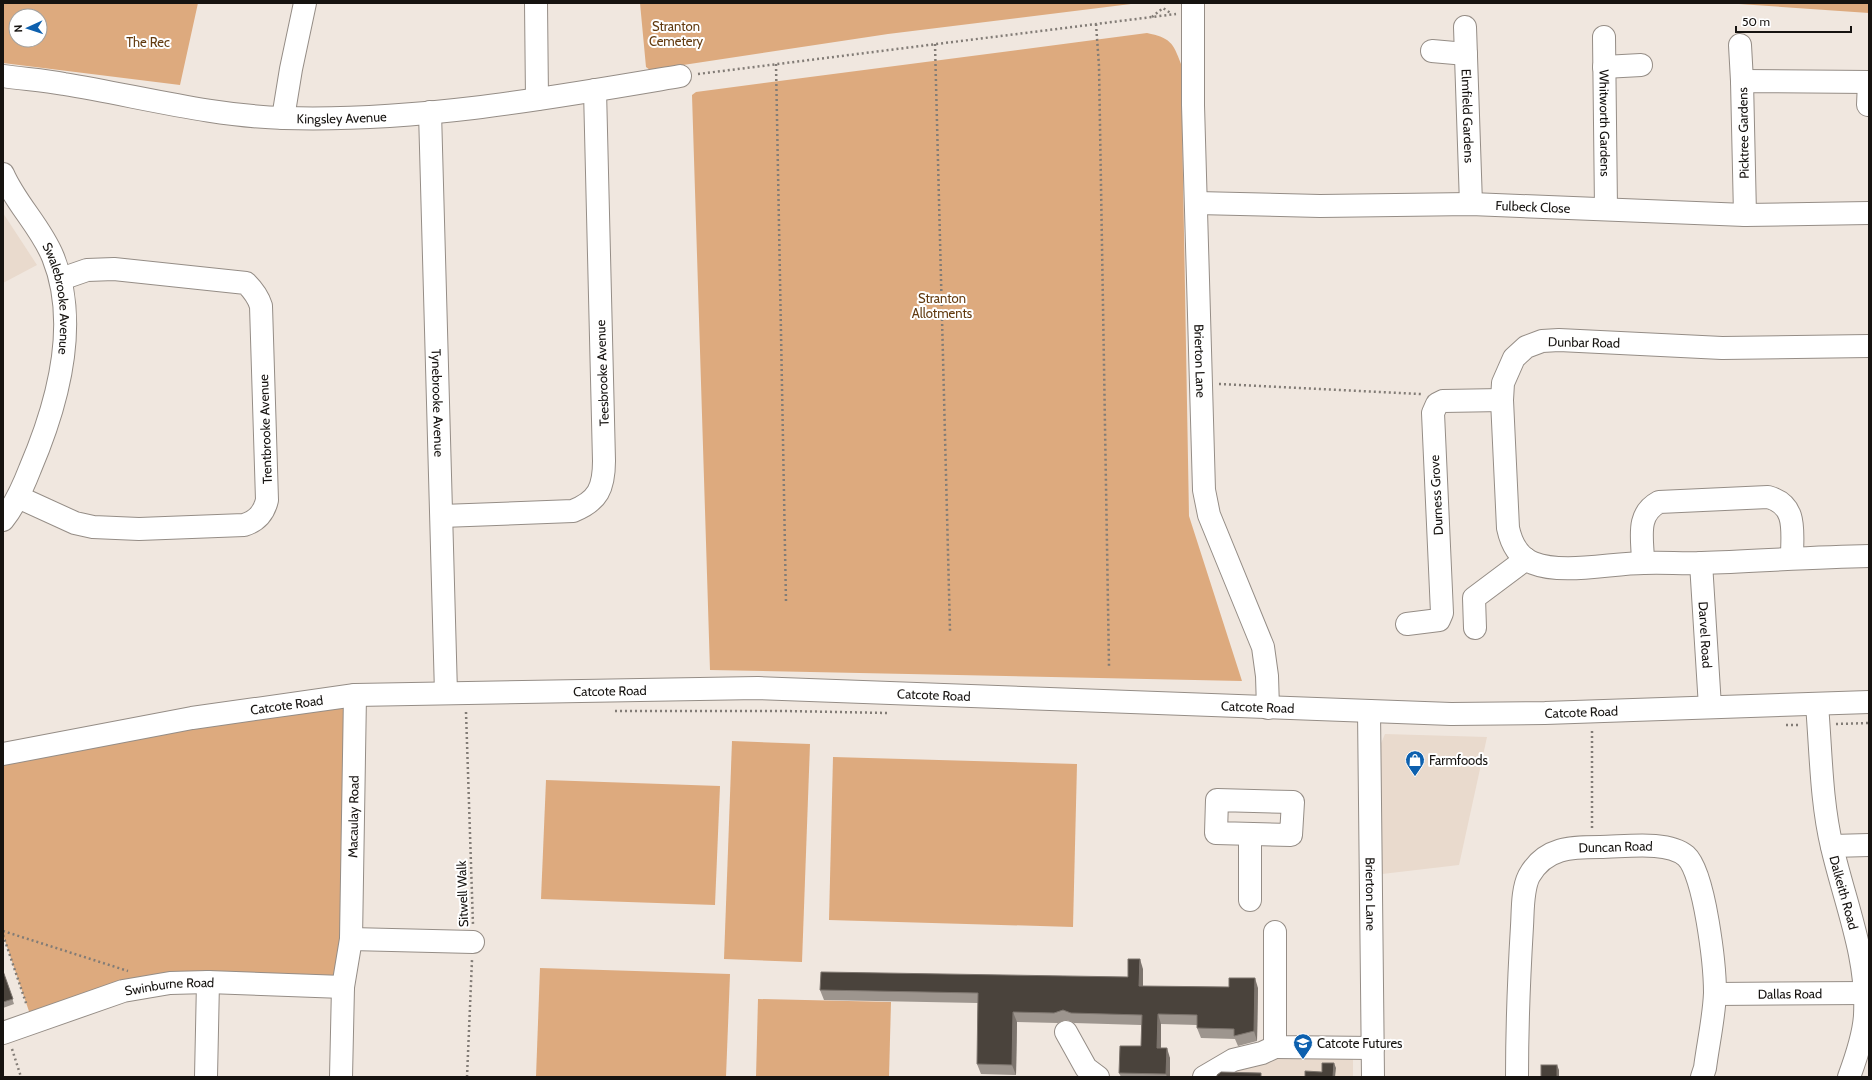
<svg xmlns="http://www.w3.org/2000/svg" width="1872" height="1080" font-family="Cabin,sans-serif">
<style>
.built{fill:#e9dacd}
.green{fill:#ddaa7e;fill-rule:evenodd}
.lines{fill:none;stroke-linecap:round;stroke-linejoin:round}
.minor-casing{stroke:#958d86;stroke-width:24}
.path{stroke:#827c76;stroke-width:2.5;stroke-dasharray:2 3;stroke-linecap:butt}
.minor{stroke:#fff;stroke-width:22}
.wall{fill:#9d958e}
.shaded-wall{fill:#7c746d}
.building{fill:#4a433c;stroke:#7c746d}
.labels{text-anchor:middle;stroke-width:4;stroke-linejoin:round;paint-order:stroke}
.park-label{font-size:13px;fill:#623a0f;stroke:#fff}
.street-label{font-size:13px;fill:#161310;stroke:#fff}
.poi-label{font-size:13px;fill:#161310;stroke:#fff;text-anchor:start}
</style>
<rect width="100%" height="100%" fill="#f0e7df"/>
<g class="built">
<polygon points="3,213 37,265 3,283"/>
<polygon points="1385,734 1487,737 1459,865 1382,874 1379,748"/>
<polygon points="1276,1053 1353,1054 1353,1077 1214,1077"/>
</g>
<g class="green">
<path d="M3 3H198L180 85 3 63ZM16 16H40V40H16Z"/>
<polygon points="640,3 1139,3 888,34 650,70 646,67"/>
<polygon points="1724,3 1869,3 1869,13"/>
<path d="M1147 33C1170 38 1173 42 1181 64L1189 516 1242 681 710 670 692 95 696 92Z"/>
<polygon points="355,695 343,987 208,982 33,1023 3,935 3,754"/>
<polygon points="732,741 810,744 802,962 724,959"/>
<polygon points="833,757 1077,764 1073,927 829,920"/>
<polygon points="546,780 720,786 715,905 541,899"/>
<polygon points="540,968 730,974 726,1077 536,1077"/>
<polygon points="758,999 891,1002 889,1077 756,1077"/>
</g>
<g class="lines">
<g class="minor-casing">
<g id="minor">
<polyline points="536,3 537,99"/>
<path id="s1" d="M1193 3V105L1204 490 1209 515 1263 647 1267 676 1268 708"/>
<path id="s2" d="M1465 27 1471 204"/>
<path id="s3" d="M1604 37 1606 209"/>
<polyline points="1740,45 1742,81"/>
<polyline points="1432,51 1466,54"/>
<polyline points="1604,67 1641,65"/>
<path id="s4" d="M3 76C23 79 44 80 64 84 138 96 210 116 284 118 417 122 550 98 680 76"/>
<polyline points="1868,105 1869,82"/>
<path id="s5" d="M430 112 446 693"/>
<polyline points="283,118 291,69 305,3"/>
<path id="s6" d="M3 174C16 204 41 227 53 257 80 324 57 406 30 469 23 487 15 505 3 520"/>
<path id="s7" d="M1197 203 1320 206 1471 204 1745 215 1869 213"/>
<polyline points="1745,215 1742,81 1869,82"/>
<path d="M1869 346 1722 348 1559 340 1542 341 1526 347 1514 358 1503 383 1502 400 1508 528C1511 542 1518 557 1533 563 1563 575 1611 563 1644 563 1664 562 1683 564 1702 563 1758 561 1813 557 1869 556"/>
<path d="M18 497 75 523 93 527 139 529 244 525C257 521 264 513 267 500L261 306C258 296 253 290 246 283L114 269 87 270 61 279"/>
<path d="M442 516 573 511C598 501 604 488 604 461L595 90"/>
<path d="M1643 563C1643 539 1635 515 1659 502L1768 497C1798 505 1792 532 1792 557"/>
<path id="s8" d="M1701 563 1710 707"/>
<polyline points="1407,624 1439,620 1442,613 1433,413 1437,404 1443,401 1502,400"/>
<polyline points="1475,628 1474,598 1526,559"/>
<path id="s9" d="M1817 705C1821 752 1821 801 1832 847 1845 903 1868 957 1865 1015 1864 1035 1856 1058 1849 1077"/>
<path id="s10" d="M1369 711 1373 1077"/>
<path id="s11" d="M3 754 192 718 355 695 758 688 1451 714 1545 713 1869 702"/>
<polygon points="1217,800 1293,802 1291,835 1216,833"/>
<polyline points="1832,846 1869,845"/>
<polyline points="1250,900 1250,835"/>
<polyline points="1275,932 1275,1047 1373,1048"/>
<polyline points="351,939 473,942"/>
<path id="s12" d="M1715 994 1865 993"/>
<polyline points="1066,1032 1086,1068 1098,1077"/>
<path id="s13" d="M3 1033 123 991 170 983 208 982 343 987"/>
<polyline points="206,1077 208,982"/>
<path id="s14" d="M341 1077 343 987 351 939 355 695"/>
<polyline points="1204,1077 1233,1060 1262,1053 1275,1047"/>
<path id="s15" d="M1517 1077C1517 1027 1519 976 1522 926 1523 911 1522 890 1529 876 1545 847 1572 847 1600 847 1624 847 1667 840 1686 856 1705 873 1715 967 1715 993 1714 1018 1708 1044 1705 1068L1702 1077"/>
</g>
</g>
<g class="path">
<polyline points="1152,17 1163,8 1172,14"/>
<polyline points="1096,24 1099,66 1109,666"/>
<polyline points="935,44 950,631"/>
<polyline points="776,64 786,602"/>
<polyline points="698,74 1176,14"/>
<polyline points="1219,384 1421,394"/>
<polyline points="615,711 785,711 888,713"/>
<polyline points="466,712 473,925"/>
<polyline points="1836,724 1869,723"/>
<polyline points="1786,725 1801,725"/>
<polyline points="1592,828 1592,729"/>
<polyline points="3,931 128,971"/>
<polyline points="3,935 27,1006"/>
<polyline points="12,1049 21,1077"/>
<polyline points="467,1077 472,960"/>
</g>
<use href="#minor" class="minor"/>
</g>
<g class="wall">
<polygon points="1143,969 1143,986 1258,988 1257,1041 1238,1046 1235,1039 1201,1038 1197,1028 1197,1025 1161,1024 1161,1048 1170,1058 1170,1077 1121,1077 1119,1073 1141,1046 1141,1025 1074,1023 1067,1020 1058,1023 1017,1022 1016,1075 981,1074 977,1064 978,1003 824,1000 820,990 1128,977"/>
<polygon points="3,971 14,1004 3,1008"/>
</g>
<g class="shaded-wall">
<polygon points="1140,959 1143,969 1143,995 1139,986"/>
<polygon points="1255,978 1258,988 1257,1041 1254,1031"/>
<polygon points="1013,1012 1017,1022 1016,1075 1012,1065"/>
<polygon points="1158,1014 1161,1024 1161,1058 1157,1048"/>
<polygon points="1167,1048 1170,1058 1170,1077 1167,1077 1166,1074"/>
<polygon points="1334,1063 1336,1068 1335,1077 1333,1077"/>
<polygon points="1557,1065 1559,1070 1559,1077 1557,1077"/>
</g>
<g class="building">
<polygon points="1128,959 1140,959 1139,986 1229,987 1229,978 1255,978 1254,1031 1234,1036 1234,1029 1197,1028 1197,1015 1158,1014 1157,1048 1167,1048 1166,1074 1119,1073 1120,1046 1141,1046 1142,1015 1071,1013 1063,1010 1054,1013 1013,1012 1012,1065 977,1064 978,993 820,990 821,972 1128,977"/>
<polygon points="3,971 13,999 3,1002"/>
<polygon points="1322,1063 1334,1063 1333,1077 1305,1077 1305,1071 1322,1072"/>
<rect x="1541" y="1065" width="16" height="12"/>
<polygon points="1221,1072 1261,1073 1261,1077 1217,1077 1217,1075"/>
</g>
<defs>
<g id="shop-pin" transform="scale(1)"><path d="M0 17L-7.5 6A9.5 9.5 0 1 1 7.5 6Z" fill="#0d60ae" stroke="#fff"/><path d="M-5-2.5h2.3a2.7 3.5 0 0 1 5.4 0H5L5.5 6h-11ZM-1.5-2.5h3a1.5 2.3 0 0 0-3 0Z" fill="#fff"/></g>
<g id="school-pin" transform="scale(1)"><path d="M0 17L-7.5 6A9.5 9.5 0 1 1 7.5 6Z" fill="#0d60ae" stroke="#fff"/><path d="M0-5L7-2L0 1L-7-2ZM-4 1L0 2.5L4 1V4Q0 6-4 4Z" fill="#fff"/></g>
</defs>
<g fill-rule="evenodd">
<use href="#shop-pin" x="1415" y="760"/>
<use href="#school-pin" x="1303" y="1043"/>
</g>
<g class="labels">
<g class="park-label">
<text x="676" y="31">Stranton<tspan x="676" dy="15">Cemetery</tspan></text>
<text x="148" y="47">The Rec</text>
<text x="942" y="303">Stranton<tspan x="942" dy="15">Allotments</tspan></text>
</g>
<g class="street-label">
<text dy="5" stroke="none"><textPath href="#s4" startOffset="342">Kingsley Avenue</textPath></text>
<text dy="5" stroke="none"><textPath href="#s2" startOffset="89">Elmfield Gardens</textPath></text>
<text dy="5" stroke="none"><textPath href="#s3" startOffset="86">Whitworth Gardens</textPath></text>
<text transform="translate(1743 133) rotate(-91)" y="5">Picktree Gardens</text>
<text dy="5" stroke="none"><textPath href="#s7" startOffset="336">Fulbeck Close</textPath></text>
<text dy="5" stroke="none"><textPath href="#s6" startOffset="139">Swalebrooke Avenue</textPath></text>
<text transform="translate(1584 342) rotate(1)" y="5">Dunbar Road</text>
<text dy="5" stroke="none"><textPath href="#s1" startOffset="358">Brierton Lane</textPath></text>
<text transform="translate(602 373) rotate(-92)" y="5">Teesbrooke Avenue</text>
<text dy="5" stroke="none"><textPath href="#s5" startOffset="291">Tynebrooke Avenue</textPath></text>
<text transform="translate(265 429) rotate(-92)" y="5">Trentbrooke Avenue</text>
<text transform="translate(1436 495) rotate(-93)" y="5">Durness Grove</text>
<text dy="5" stroke="none"><textPath href="#s8" startOffset="72">Darvel Road</textPath></text>
<text dy="5" stroke="none"><textPath href="#s11" startOffset="612">Catcote Road</textPath></text>
<text dy="5" stroke="none"><textPath href="#s11" startOffset="936">Catcote Road</textPath></text>
<text dy="5" stroke="none"><textPath href="#s11" startOffset="288">Catcote Road</textPath></text>
<text dy="5" stroke="none"><textPath href="#s11" startOffset="1260">Catcote Road</textPath></text>
<text dy="5" stroke="none"><textPath href="#s11" startOffset="1584">Catcote Road</textPath></text>
<text dy="5" stroke="none"><textPath href="#s14" startOffset="261">Macaulay Road</textPath></text>
<text dy="5" stroke="none"><textPath href="#s15" startOffset="299">Duncan Road</textPath></text>
<text dy="5" stroke="none"><textPath href="#s9" startOffset="190">Dalkeith Road</textPath></text>
<text transform="translate(462 894) rotate(-92)" y="5">Sitwell Walk</text>
<text dy="5" stroke="none"><textPath href="#s10" startOffset="183">Brierton Lane</textPath></text>
<text dy="5" stroke="none"><textPath href="#s13" startOffset="174">Swinburne Road</textPath></text>
<text dy="5" stroke="none"><textPath href="#s12" startOffset="75">Dallas Road</textPath></text>
</g>
<g class="poi-label">
<text x="1429" y="765">Farmfoods</text>
<text x="1317" y="1048">Catcote Futures</text>
</g>
</g>
<rect width="1872" height="1080" fill="none" stroke="#161310" stroke-width="8"/>
<g transform="translate(28 28) rotate(267)"><circle r="19" fill="#ffffff" stroke="#a2a19f"/>
<path d="M0-3L7 15L0 10L-7 15Z" fill="#0d60ae"/>
<text y="-6" font-size="11" font-weight="bold" text-anchor="middle" fill="#161310">N</text>
</g>
<path d="M1736 26v6h115v-6" fill="none" stroke="#161310" stroke-width="2"/>
<text x="1742" y="26" font-size="12" fill="#161310" stroke="#ffffff" stroke-width="3" paint-order="stroke">50 m</text>
</svg>
